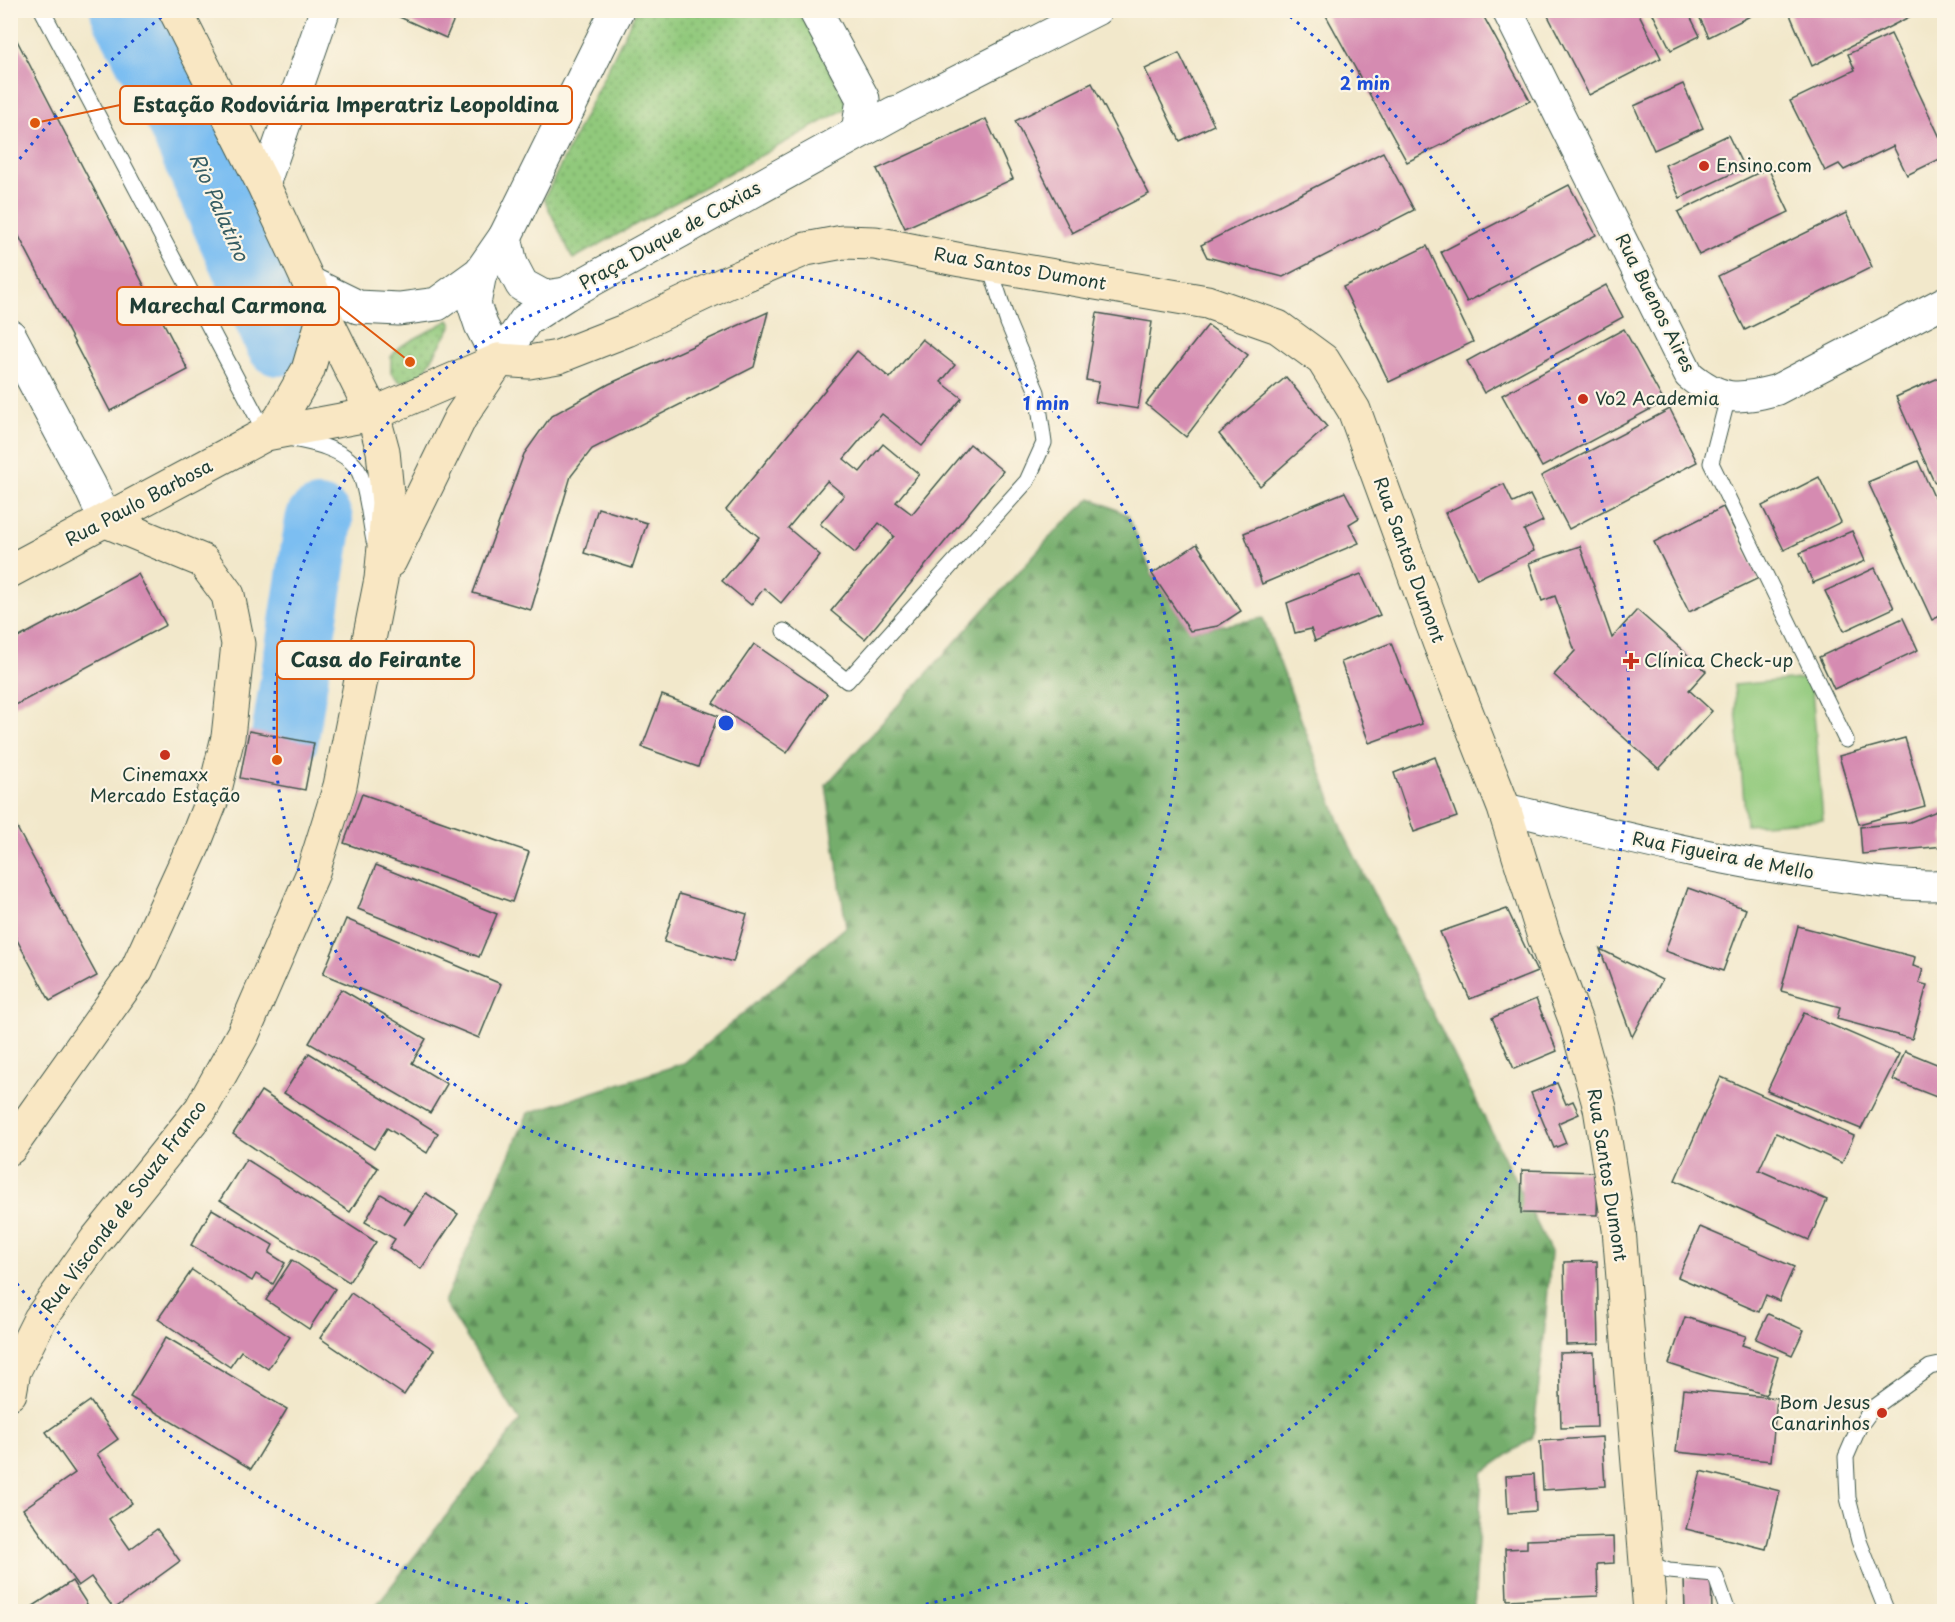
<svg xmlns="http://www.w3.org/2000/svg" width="1955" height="1622" font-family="'Playpen Sans',sans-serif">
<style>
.grass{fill:url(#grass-dots);stroke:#588358;stroke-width:1.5}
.forest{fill:url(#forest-firs);stroke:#4a7550;stroke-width:1.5}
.garden{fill:#91c97c;stroke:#588358;stroke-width:1.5}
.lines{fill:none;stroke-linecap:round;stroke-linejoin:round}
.river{stroke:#7bbef1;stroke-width:68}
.building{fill:#d58bb1}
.service-casing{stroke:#3f574b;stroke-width:17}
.minor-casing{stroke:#3f574b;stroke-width:32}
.tertiary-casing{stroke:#3f574b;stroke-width:35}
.secondary-casing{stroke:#3f574b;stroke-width:35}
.service{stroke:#fff;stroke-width:15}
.minor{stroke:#fff;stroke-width:30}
.tertiary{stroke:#fff;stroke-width:33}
.secondary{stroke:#f9e7c3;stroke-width:33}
.ring{fill:none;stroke:#1d4ed8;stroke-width:3;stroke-dasharray:3 6}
.poi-dot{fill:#c8321e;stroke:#fcf5e5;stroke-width:2}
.labels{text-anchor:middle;stroke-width:4.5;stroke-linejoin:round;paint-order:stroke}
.poi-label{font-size:18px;fill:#1f3d34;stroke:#fcf5e5;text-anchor:start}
.street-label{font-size:18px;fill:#1f3d34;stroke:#fcf5e5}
.water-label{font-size:20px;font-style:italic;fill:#365d63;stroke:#fcf5e5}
.centre{fill:#1d4ed8;stroke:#fcf5e5;stroke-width:3}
.ring-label{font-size:18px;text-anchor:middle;font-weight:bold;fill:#1d4ed8;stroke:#fcf5e5;stroke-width:4.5;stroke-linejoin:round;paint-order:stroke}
.leader{fill:none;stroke:#de580e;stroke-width:2}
.callout-dot{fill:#de580e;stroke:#fcf5e5;stroke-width:2}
.callout{fill:#fcf5e5;stroke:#de580e;stroke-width:2}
.callout-label{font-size:20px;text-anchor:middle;font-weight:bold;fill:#1f3d34}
</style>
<defs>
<pattern id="grass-dots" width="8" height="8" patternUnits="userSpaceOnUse" patternTransform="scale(1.5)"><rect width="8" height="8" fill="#91c97c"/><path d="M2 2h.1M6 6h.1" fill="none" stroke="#76a466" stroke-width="1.8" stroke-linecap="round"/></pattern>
<pattern id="forest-firs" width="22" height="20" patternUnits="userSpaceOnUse" patternTransform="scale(1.5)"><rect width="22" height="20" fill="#74ad6c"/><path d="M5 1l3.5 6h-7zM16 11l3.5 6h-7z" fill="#5f8e5a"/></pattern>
</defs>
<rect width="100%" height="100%" fill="#fcf5e5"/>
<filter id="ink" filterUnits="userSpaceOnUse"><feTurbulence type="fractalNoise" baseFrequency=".0167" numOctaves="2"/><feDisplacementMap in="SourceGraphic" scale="12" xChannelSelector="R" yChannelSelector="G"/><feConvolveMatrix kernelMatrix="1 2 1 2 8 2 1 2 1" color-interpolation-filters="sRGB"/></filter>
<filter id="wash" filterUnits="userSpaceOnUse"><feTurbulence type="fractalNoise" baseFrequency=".008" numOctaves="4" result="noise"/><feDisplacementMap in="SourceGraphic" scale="24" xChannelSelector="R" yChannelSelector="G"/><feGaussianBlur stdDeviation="1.35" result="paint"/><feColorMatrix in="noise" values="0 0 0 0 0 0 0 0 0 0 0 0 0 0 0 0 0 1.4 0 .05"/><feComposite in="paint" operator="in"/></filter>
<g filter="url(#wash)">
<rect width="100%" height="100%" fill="#f2e8cb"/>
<g class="grass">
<polygon points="636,11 800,11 849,107 573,259 544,199"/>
<polygon points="449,320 452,325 424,372 414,380 400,382 391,373 391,357 399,347"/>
</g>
<polygon class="forest" points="1091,498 1128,515 1152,574 1190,631 1263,618 1345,836 1551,1252 1543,1350 1533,1437 1482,1473 1474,1611 371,1612 520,1421 444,1302 528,1113 684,1063 846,927 826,785 1051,536"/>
<polygon class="garden" points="1811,678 1823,820 1746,825 1734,685"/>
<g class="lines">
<g class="river">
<polyline points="124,10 177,113 279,342"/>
<polyline points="285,737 319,521"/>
</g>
</g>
<g id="blocks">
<g class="building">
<polygon points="384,10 458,10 446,38"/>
<polygon points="1323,10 1480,10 1530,101 1407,162"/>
<polygon points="1545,10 1637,10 1661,58 1589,95"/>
<polygon points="1651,10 1687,10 1700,36 1671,50"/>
<polygon points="1696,10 1762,10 1709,37"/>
<polygon points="1791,10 1923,10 1812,66 1791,17"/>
<polygon points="10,27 188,370 110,411 10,219"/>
<polygon points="1891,34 1944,146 1944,157 1907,175 1893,146 1844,170 1839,164 1825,171 1790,101 1855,70 1848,54"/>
<polygon points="1179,53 1214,125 1180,141 1145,69"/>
<polygon points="1092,83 1149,194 1072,233 1015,121"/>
<polygon points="1683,84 1703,128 1654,150 1634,106"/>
<polygon points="986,119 1013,179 905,228 877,169"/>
<polygon points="1728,135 1744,168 1680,198 1665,165"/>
<polygon points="1383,152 1414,210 1283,277 1207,257 1201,245"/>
<polygon points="1768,168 1789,212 1699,255 1678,212"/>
<polygon points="1569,185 1596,235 1467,302 1441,252"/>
<polygon points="1846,213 1872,267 1745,330 1718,276"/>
<polygon points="1427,246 1473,342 1389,382 1343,287"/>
<polygon points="1606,285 1623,317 1484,393 1467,361"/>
<polygon points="768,312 754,367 592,449 571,476 531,610 473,593 524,454 551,416 609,384"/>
<polygon points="1097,313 1152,322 1138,409 1095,402 1099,382 1086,380"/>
<polygon points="1208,325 1248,355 1186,437 1146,404"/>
<polygon points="1624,329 1664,402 1542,467 1502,395"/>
<polygon points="922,339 955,365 941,382 962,398 922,446 882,414 844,459 860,472 883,444 919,474 896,502 912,514 970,444 1003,471 865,639 831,611 894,536 879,523 855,553 820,524 844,495 827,481 788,528 820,555 781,603 764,588 751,605 722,581 759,537 726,510 857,351 890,378"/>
<polygon points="1943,376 1944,478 1934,482 1896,397"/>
<polygon points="1286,377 1327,427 1260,486 1219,434"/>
<polygon points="1670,409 1697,462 1569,529 1541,476"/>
<polygon points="1918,461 1944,519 1944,614 1932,620 1868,482"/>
<polygon points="1819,477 1841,522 1784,550 1762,506"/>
<polygon points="1504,484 1513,503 1530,495 1543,521 1524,530 1534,551 1477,579 1445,513"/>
<polygon points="1345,492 1359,518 1349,524 1359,543 1262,584 1244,533"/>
<polygon points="1723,507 1759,578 1689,612 1654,542"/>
<polygon points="598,508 647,523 632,568 584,553"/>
<polygon points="1852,531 1865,561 1813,583 1800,553"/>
<polygon points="1197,544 1241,611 1218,626 1190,631 1152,574"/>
<polygon points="1580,546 1612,638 1637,610 1706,671 1689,690 1712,711 1659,769 1554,675 1575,651 1555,596 1542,601 1529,563"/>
<polygon points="1875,568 1894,608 1844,631 1825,591"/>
<polygon points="138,574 166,625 10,708 10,642"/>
<polygon points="1361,574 1380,615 1315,641 1311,629 1295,633 1287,603"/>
<polygon points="1903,618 1918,650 1834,689 1819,657"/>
<polygon points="1391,643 1422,724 1369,743 1341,662"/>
<polygon points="754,644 827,694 787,753 713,703"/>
<polygon points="662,695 718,716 698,767 642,747"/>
<polygon points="249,731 314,743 305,790 240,778"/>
<polygon points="1905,738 1925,806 1859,824 1839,756"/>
<polygon points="1435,757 1457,817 1414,832 1394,773"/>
<polygon points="362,794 529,852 512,902 344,843"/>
<polygon points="1944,808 1944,846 1862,854 1860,827 1910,822"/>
<polygon points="10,815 97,976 50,1001 10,927"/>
<polygon points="376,865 497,914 479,957 358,909"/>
<polygon points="1688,888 1746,909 1723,971 1665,951"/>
<polygon points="679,894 747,914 733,962 664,942"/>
<polygon points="1507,909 1537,972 1470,999 1440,932"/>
<polygon points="346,919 501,984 479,1038 323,974"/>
<polygon points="1798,926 1915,957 1913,966 1923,969 1919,983 1927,985 1912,1039 1837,1019 1840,1007 1781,991"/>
<polygon points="1600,949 1662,980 1632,1037"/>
<polygon points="341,989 426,1039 412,1063 447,1084 430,1113 309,1043"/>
<polygon points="1536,999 1557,1051 1514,1069 1492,1018"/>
<polygon points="1804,1013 1899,1054 1861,1129 1767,1091"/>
<polygon points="1905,1051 1944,1067 1944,1100 1893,1080"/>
<polygon points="309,1053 438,1133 427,1153 387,1128 374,1149 284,1093"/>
<polygon points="1721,1077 1854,1136 1842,1163 1776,1133 1759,1170 1827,1200 1809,1240 1675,1180"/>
<polygon points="1557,1083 1566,1104 1573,1101 1579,1114 1558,1123 1566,1143 1554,1148 1531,1093"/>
<polygon points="261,1091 378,1168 350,1212 233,1134"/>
<polygon points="246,1159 376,1242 349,1282 220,1200"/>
<polygon points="1522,1170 1598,1172 1597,1215 1521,1213"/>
<polygon points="426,1193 458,1214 421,1269 389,1248 395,1239 365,1222 381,1194 412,1212 404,1225"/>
<polygon points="212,1209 273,1245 269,1253 285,1263 273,1284 256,1274 252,1281 191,1245"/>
<polygon points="1700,1227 1794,1267 1779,1301 1766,1295 1759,1312 1678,1277"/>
<polygon points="292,1260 335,1289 309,1329 266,1300"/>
<polygon points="1597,1261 1599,1344 1566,1345 1564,1262"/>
<polygon points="192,1270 290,1337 268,1369 241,1351 230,1367 158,1319"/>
<polygon points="351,1293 434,1350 404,1395 320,1338"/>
<polygon points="1768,1314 1804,1330 1792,1355 1756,1339"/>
<polygon points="1685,1317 1746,1336 1742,1345 1778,1357 1766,1395 1669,1364"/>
<polygon points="166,1337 287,1409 251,1469 130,1397"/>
<polygon points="1594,1352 1597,1427 1561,1428 1559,1353"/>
<polygon points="1683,1389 1777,1398 1771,1461 1676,1452"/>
<polygon points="90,1401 118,1439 97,1454 132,1503 109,1519 130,1549 157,1529 180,1561 114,1609 91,1577 78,1586 23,1509 75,1473 46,1432"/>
<polygon points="1602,1437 1605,1486 1543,1490 1540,1441"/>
<polygon points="1701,1471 1780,1491 1766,1549 1686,1529"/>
<polygon points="1534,1474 1536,1511 1508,1513 1506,1476"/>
<polygon points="1613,1537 1614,1563 1597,1564 1598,1596 1507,1600 1505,1549 1527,1548 1527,1540"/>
<polygon points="1684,1578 1711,1578 1712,1612 1685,1612"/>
<polygon points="72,1581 87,1604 75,1612 24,1612"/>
<polygon points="1944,1598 1944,1612 1937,1612 1940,1603"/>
</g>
</g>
</g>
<g filter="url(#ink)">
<use href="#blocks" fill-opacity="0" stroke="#3f574b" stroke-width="1.5"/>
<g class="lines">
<g class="service-casing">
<g id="service">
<path d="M42 10 266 434C294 440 345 444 359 472 367 488 370 522 374 541"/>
<polyline points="1728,397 1711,463 1846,740"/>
<polyline points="784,631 847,681 1027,481 1044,443 1037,392 1008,323 989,265"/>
<polyline points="1647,1563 1669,1571 1715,1575 1728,1612"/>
<polyline points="1887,1612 1859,1541 1848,1498 1846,1457 1859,1427 1872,1409 1930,1367 1944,1364"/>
</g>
</g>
<g class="minor-casing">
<g id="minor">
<path d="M1507 10 1689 375C1720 401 1738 400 1776 390L1944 302"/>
<polyline points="894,113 1097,10"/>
<polyline points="264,186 325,10"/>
<path d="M1504 808C1613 834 1723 863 1835 876 1872 881 1908 887 1944 885"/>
</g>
</g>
<g class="tertiary-casing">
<g id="tertiary">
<polyline points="815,10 863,99 858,132"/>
<polyline points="505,237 511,264 522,285 544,297 566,294"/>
<polyline points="480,273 474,304 481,325 499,360 526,320 566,294 894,113"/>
<polyline points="309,283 358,307 399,309 437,304 480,273 505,237 617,10"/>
<polyline points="10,336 90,486 106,521"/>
</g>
</g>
<g class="secondary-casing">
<g id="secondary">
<polyline points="266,434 280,419 308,370 324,315"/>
<polyline points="390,561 460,418 499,360"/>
<polyline points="10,571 266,434 373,414 499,360 529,362 558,357 627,330 726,283 806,249 843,242 875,243 961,260 1207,302 1278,327 1323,360 1354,410 1439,642 1504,808 1544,937 1576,1022 1600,1108 1619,1229 1650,1612"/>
<polyline points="10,1148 137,969 195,842 214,794 228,737 238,644 228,595 203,561 106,521"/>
<polyline points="10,1393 14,1371 40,1319 96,1240 201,1109 243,1034 312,875 340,786 381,579 388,503 383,451 373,414 324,315 264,186 175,10"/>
</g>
</g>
<use href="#service" class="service"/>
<use href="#minor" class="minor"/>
<use href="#tertiary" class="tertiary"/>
<use href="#secondary" class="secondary"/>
</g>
</g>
<g class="ring">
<circle cx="726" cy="723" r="452"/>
<path d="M554 1610A904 904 0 0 1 14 1280M14 166A904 904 0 0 1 169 11M1283 11A904 904 0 0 1 898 1610"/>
</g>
<g class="poi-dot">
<circle cx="1704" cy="166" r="6"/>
<circle cx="1583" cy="399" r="6"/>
<path d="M1628 652h6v6h6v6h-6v6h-6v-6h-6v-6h6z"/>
<circle cx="165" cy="755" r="6"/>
<circle cx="1882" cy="1413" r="6"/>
</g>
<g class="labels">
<g class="poi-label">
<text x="1716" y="172">Ensino.com</text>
<text x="1595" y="405">Vo2 Academia</text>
<text x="1644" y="667">Clínica Check-up</text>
<text x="165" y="781" text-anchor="middle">Cinemaxx<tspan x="165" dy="21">Mercado Estação</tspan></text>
<text x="1870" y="1409" text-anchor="end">Bom Jesus<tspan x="1870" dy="21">Canarinhos</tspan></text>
</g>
<g class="street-label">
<text transform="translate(670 236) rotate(-29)" y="6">Praça Duque de Caxias</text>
<text transform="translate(1020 269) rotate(10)" y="6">Rua Santos Dumont</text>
<text transform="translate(1655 303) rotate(63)" y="6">Rua Buenos Aires</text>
<text transform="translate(139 503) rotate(-28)" y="6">Rua Paulo Barbosa</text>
<text transform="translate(1409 560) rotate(70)" y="6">Rua Santos Dumont</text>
<text transform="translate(1723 856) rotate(11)" y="6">Rua Figueira de Mello</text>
<text transform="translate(1607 1175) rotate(81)" y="6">Rua Santos Dumont</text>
<text transform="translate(124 1207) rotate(-53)" y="6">Rua Visconde de Souza Franco</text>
</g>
<g class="water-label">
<text transform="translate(219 207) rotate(66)" y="7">Rio Palatino</text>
</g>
</g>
<circle cx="726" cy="723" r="9" class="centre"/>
<g class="ring-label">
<text x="1365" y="90">2 min</text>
<text x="1046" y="410">1 min</text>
</g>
<path class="leader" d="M35 123L120 105M410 362L339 306M277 760L277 660"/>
<g class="callout-dot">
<circle cx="35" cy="123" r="6"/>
<circle cx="410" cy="362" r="6"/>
<circle cx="277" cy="760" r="6"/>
</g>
<g class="callout">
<rect x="120" y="86" width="452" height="38" rx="6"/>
<rect x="117" y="287" width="222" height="38" rx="6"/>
<rect x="277" y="641" width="197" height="38" rx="6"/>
</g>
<g class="callout-label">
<text x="346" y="112">Estação Rodoviária Imperatriz Leopoldina</text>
<text x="228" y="313">Marechal Carmona</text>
<text x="376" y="667">Casa do Feirante</text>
</g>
<rect width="1955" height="1622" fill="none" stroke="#fcf5e5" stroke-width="36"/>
</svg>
